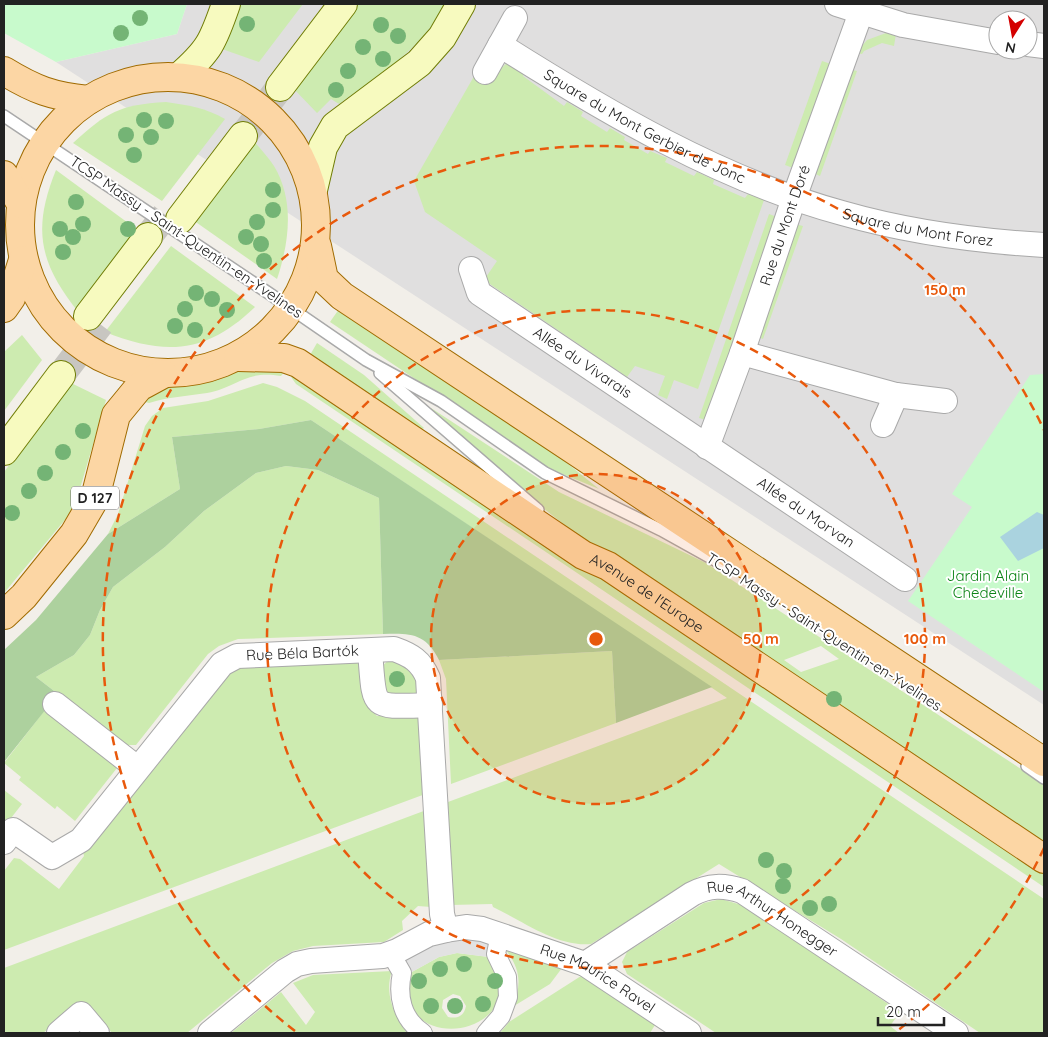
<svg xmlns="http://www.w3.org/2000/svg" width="1048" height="1037" font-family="Quicksand,sans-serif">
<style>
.residential{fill:#e0dfdf;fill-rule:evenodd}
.grass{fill:#cdebb0;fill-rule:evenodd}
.forest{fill:#add19e}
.park{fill:#c8facc}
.parking{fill:#e2e2e2}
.water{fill:#aad3df}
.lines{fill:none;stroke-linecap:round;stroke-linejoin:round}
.secondary-tunnel{stroke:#c8c6c1;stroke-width:28;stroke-dasharray:28 14;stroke-linecap:butt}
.service-casing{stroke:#a9a9a9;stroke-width:14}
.pedestrian-casing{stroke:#a9a9a9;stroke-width:20}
.minor-casing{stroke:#a9a9a9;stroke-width:26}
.secondary-casing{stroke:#707d05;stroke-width:30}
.primary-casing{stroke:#a06b00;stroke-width:30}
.service{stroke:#fff;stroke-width:11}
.pedestrian{stroke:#fff;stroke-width:18}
.minor{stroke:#fff;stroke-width:24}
.secondary{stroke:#f7fabf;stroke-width:28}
.primary{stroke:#fcd6a4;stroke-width:28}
.tree{fill:#74b475}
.ring{fill:none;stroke:#e8590c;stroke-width:2.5;stroke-dasharray:9 6}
.labels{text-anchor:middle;stroke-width:4;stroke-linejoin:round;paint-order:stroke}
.shield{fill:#fff;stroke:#646464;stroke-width:1}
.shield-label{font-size:14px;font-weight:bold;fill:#222}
.street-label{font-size:15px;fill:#222;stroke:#fff}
.park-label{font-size:15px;fill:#0c8416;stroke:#fff}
.centre{fill:#e8590c;stroke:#fff;stroke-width:2.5}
.ring-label{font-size:15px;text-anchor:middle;font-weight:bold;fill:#e8590c;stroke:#fff;stroke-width:4;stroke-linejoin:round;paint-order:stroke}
</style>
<rect width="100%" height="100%" fill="#f2efe9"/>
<path class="residential" d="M187 4H1044V705L56 62 177 34ZM998 20H1028V50H998Z"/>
<g class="grass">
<polygon points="237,4 303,4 259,62 222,49"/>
<path d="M354 4H445C422 49 379 75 339 104L331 99 317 113 292 87Z"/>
<polygon points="886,33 896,34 894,46 882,43 864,51 862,54 856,53 867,40"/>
<polygon points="822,61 831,64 793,168 785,165"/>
<polygon points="508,62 524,74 523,76 564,106 567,102 583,112 581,116 607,132 610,128 625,137 624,140 648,154 650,151 667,158 665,162 694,176 697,172 714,180 713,184 745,198 748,194 764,200 698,389 674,380 667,399 658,395 665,376 635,366 627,377 484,280 497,261 425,212 414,181 477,71 492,77"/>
<polygon points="849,69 857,71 820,176 813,173"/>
<path d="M166 102C188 105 206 108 225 119L162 201 73 143C107 112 119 105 166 102Z"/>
<path d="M252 139C260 148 268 157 274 166 295 201 289 243 277 279L190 218Z"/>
<path d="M56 170 139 231 79 313C39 263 32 229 56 170Z"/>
<polygon points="769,214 777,217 706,420 699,418"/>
<polygon points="795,224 803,226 763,339 756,336"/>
<path d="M171 246 255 307C206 354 166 356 105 332Z"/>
<polygon points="339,309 557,455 599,489 548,468 330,322"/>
<polygon points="22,335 42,360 4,411 4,352"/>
<polygon points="317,343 364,375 424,428 420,430 310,355"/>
<path d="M251 365 287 368 281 376C245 370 238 387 207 393 187 396 168 397 149 403L145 402 142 398 163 387H184L211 381Z"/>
<polygon points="295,371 1044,874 1044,887 296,384 291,377"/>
<polygon points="71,383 106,400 74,509 4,593 4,472"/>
<path d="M263 383 277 387 305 401 1044 899V1033H980L841 939 719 864 591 944C557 947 523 921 493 907L492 904 451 905 448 802 727 698 311 420 259 429 172 437 180 489 108 534 118 514 145 426 152 416 163 408 208 401Z"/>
<path d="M431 408 559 492 706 563 1044 784V848L571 530 515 486 428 411ZM821 646 839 659 801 672 784 660Z"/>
<polygon points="286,466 318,470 379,498 383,634 238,639 219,646 208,654 136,745 124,745 36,677 74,655 90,635 100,610 113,587 165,547 204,511 256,473"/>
<polygon points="612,651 616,723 451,784 446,679 439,660"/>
<path d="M389 660C408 665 417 673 418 694L385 697 381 667Z"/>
<path d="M355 661C370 673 367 688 368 706L377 716 413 715 420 718 428 793 4 950V871L14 858 20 859 59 889 84 856 83 851 228 671 243 665Z"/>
<polygon points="48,706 116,760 117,768 75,821 57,806 55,809 19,780 21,777 4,763"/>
<polygon points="4,790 22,804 4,827"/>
<polygon points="429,809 431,907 418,906 402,921 403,930 384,942 313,946 293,951 272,963 187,1033 112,1033 100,1019 54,1024 43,1033 4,1033 4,968"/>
<polygon points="721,899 745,906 900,1012 890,1026 899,1033 716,1033 627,974 622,962 627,952 704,903"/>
<path d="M505 949 562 968 550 984 514 1006C521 982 521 970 505 949Z"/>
<path d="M457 953 489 957C493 966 500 976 502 986 503 991 499 1000 497 1004 478 1037 423 1037 409 1004 406 995 409 982 410 973L439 957ZM453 994 460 996 466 1006C464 1016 458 1019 448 1017L442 1008 443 1000Z"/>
<path d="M392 971C384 993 394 1015 407 1033H231L281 992 306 1025 315 1012 293 983 313 975Z"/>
<polygon points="581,976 655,1025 650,1033 500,1033 509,1022"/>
</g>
<path class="forest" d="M311 420 712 687 616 723 612 651 439 660C426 633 410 633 383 634L379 498 318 470 286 466 256 473 204 511 165 547 113 587 100 610 90 635 74 655 36 677 58 694 4 762V650L36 620 108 534 180 489 172 437 259 429Z"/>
<g class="park">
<polygon points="4,4 187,4 177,34 56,62 4,33"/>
<polygon points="1044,374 1044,692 908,601 972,507 952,494 1030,375"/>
</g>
<polygon class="parking" points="464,938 493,942 489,957 457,953 439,957 410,973 403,961 427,947"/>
<polygon class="water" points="1037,512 1044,515 1044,548 1018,561 1000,537"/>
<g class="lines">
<g class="secondary-tunnel">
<polyline points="243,136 280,87"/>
<polyline points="148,237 171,208"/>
<polyline points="61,375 100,324"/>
</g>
<g class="service-casing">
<g id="service">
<polyline points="4,116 270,294 366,360 441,401 545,473 661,530 722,564"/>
<polyline points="380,373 538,510"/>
<polyline points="1027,766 1044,778"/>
</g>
</g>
<g class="pedestrian-casing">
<g id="pedestrian">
<path d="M391 954 402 973C397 996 402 1019 423 1033"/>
<polyline points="486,1033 501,1016 508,997 507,977 496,954 500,934"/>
</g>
</g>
<g class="minor-casing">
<g id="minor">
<polyline points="837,4 903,25 998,42"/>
<polyline points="1028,44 1044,46"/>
<path id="s1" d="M500 45C606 112 721 180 842 213 908 232 976 241 1044 245"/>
<polyline points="485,72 515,18"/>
<path id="s2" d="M471 269 479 293 905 579"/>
<polyline points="742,353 896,395 945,401"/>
<polyline points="883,425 896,395"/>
<path id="s3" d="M707 447 742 353 794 198 864 4"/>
<path d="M370 651C375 711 369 707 430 705"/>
<polyline points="55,704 137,768"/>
<path id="s4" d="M4 842 13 830 52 857 81 840 222 664 237 656 394 649C411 655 421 661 428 678L442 914 446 930"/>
<path id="s5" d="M585 964 692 894C709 885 724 885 742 891L956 1033"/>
<polyline points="59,1033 81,1014 97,1033"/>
<path id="s6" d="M210 1033 285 971 297 964 311 961 383 956 397 951 429 934 446 930 466 927 482 929 585 964 689 1033"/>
</g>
</g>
<g class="secondary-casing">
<g id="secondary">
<path d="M179 77C209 51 213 42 226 4"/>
<polyline points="280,87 343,4"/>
<polyline points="313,190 323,147 335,126 419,63 442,37 461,4"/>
<polyline points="180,219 243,136"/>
<polyline points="88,316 148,237"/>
<polyline points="4,451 61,375"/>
</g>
</g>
<g class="primary-casing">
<g id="primary">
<path d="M4 71C35 90 52 96 88 100"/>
<circle cx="168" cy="225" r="148"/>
<polyline points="4,175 21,204"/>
<polyline points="317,246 324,279 342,296 1044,762"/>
<polyline points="4,308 11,298 23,260"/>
<path id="s7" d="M238 357 284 358 298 363 583 555 608 566 1044 859"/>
<polyline points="4,615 24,596 74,534 95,498 116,415 139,387 163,374"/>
</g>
</g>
<use href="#service" class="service"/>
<use href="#pedestrian" class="pedestrian"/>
<use href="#minor" class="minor"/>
<use href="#secondary" class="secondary"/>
<use href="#primary" class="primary"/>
</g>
<g class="tree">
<circle cx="140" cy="18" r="8"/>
<circle cx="247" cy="24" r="8"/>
<circle cx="381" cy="25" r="8"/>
<circle cx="121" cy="33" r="8"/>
<circle cx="398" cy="36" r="8"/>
<circle cx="363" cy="47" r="8"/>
<circle cx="383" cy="59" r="8"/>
<circle cx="348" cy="71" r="8"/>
<circle cx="336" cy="90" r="8"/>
<circle cx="144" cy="120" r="8"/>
<circle cx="166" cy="121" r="8"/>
<circle cx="126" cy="135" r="8"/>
<circle cx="151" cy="137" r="8"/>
<circle cx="134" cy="155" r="8"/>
<circle cx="273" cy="190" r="8"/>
<circle cx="76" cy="202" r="8"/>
<circle cx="273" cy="210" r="8"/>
<circle cx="257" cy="222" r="8"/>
<circle cx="83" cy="224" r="8"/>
<circle cx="60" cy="229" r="8"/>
<circle cx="128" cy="229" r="8"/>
<circle cx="73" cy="237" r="8"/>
<circle cx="246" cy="237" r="8"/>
<circle cx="261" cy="244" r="8"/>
<circle cx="63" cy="252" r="8"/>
<circle cx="264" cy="261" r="8"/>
<circle cx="196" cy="293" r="8"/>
<circle cx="212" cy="299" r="8"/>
<circle cx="185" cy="309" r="8"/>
<circle cx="227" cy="310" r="8"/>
<circle cx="175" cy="326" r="8"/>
<circle cx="195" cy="330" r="8"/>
<circle cx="83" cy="431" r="8"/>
<circle cx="63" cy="452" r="8"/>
<circle cx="45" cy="473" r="8"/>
<circle cx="29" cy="491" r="8"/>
<circle cx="12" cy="513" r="8"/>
<circle cx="397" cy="679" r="8"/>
<circle cx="834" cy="699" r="8"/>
<circle cx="766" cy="860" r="8"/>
<circle cx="784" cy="871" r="8"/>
<circle cx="783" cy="886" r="8"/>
<circle cx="829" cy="904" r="8"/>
<circle cx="810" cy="908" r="8"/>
<circle cx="464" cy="964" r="8"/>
<circle cx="440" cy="969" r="8"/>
<circle cx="419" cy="981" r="8"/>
<circle cx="495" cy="981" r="8"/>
<circle cx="483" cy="1004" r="8"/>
<circle cx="431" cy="1006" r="8"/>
<circle cx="455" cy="1006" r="8"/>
</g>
<circle cx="596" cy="639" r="165" fill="#e8590c" fill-opacity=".12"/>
<g class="ring">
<circle cx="596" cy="639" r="165"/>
<circle cx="596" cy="639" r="329"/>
<path d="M1044 848A494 494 0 0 1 897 1031M295 1031A494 494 0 1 1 1044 430"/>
</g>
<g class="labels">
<rect class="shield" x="71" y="486.5" width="48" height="23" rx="4"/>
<g class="shield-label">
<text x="95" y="503">D 127</text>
</g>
<g class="street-label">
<text dy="5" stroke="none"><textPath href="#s1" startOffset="166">Square du Mont Gerbier de Jonc</textPath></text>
<text dy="5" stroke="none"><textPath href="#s3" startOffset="235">Rue du Mont Doré</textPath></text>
<text dy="5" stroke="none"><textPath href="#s1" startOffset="460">Square du Mont Forez</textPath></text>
<text transform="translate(186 237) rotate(34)" y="5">TCSP Massy - Saint-Quentin-en-Yvelines</text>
<text dy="5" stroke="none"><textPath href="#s2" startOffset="150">Allée du Vivarais</textPath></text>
<text dy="5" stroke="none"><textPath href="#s2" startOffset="419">Allée du Morvan</textPath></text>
<text dy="5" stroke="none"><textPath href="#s7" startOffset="479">Avenue de l'Europe</textPath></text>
<text transform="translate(824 632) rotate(33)" y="5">TCSP Massy - Saint-Quentin-en-Yvelines</text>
<text dy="5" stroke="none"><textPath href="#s4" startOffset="404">Rue Béla Bartók</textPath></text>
<text dy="5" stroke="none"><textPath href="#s5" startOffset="218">Rue Arthur Honegger</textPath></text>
<text dy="5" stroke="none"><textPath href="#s6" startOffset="429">Rue Maurice Ravel</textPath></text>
</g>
<g class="park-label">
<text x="988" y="581">Jardin Alain<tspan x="988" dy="17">Chedeville</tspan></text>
</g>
</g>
<circle cx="596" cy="639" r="8" class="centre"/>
<g class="ring-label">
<text x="945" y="295">150 m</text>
<text x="761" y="644">50 m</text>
<text x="925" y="644">100 m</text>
</g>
<rect width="1048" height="1037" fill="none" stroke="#222222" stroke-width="10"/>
<g transform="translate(1013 35) rotate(191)"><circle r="24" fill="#ffffff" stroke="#a7a7a7"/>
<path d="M0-4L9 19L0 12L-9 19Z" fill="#d40000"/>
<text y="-8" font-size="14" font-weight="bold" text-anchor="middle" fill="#222222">N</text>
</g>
<path d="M878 1017v8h66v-8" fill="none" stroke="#222222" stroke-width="2.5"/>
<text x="886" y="1017" font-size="15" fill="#222222" stroke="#ffffff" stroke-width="4" paint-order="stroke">20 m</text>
</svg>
